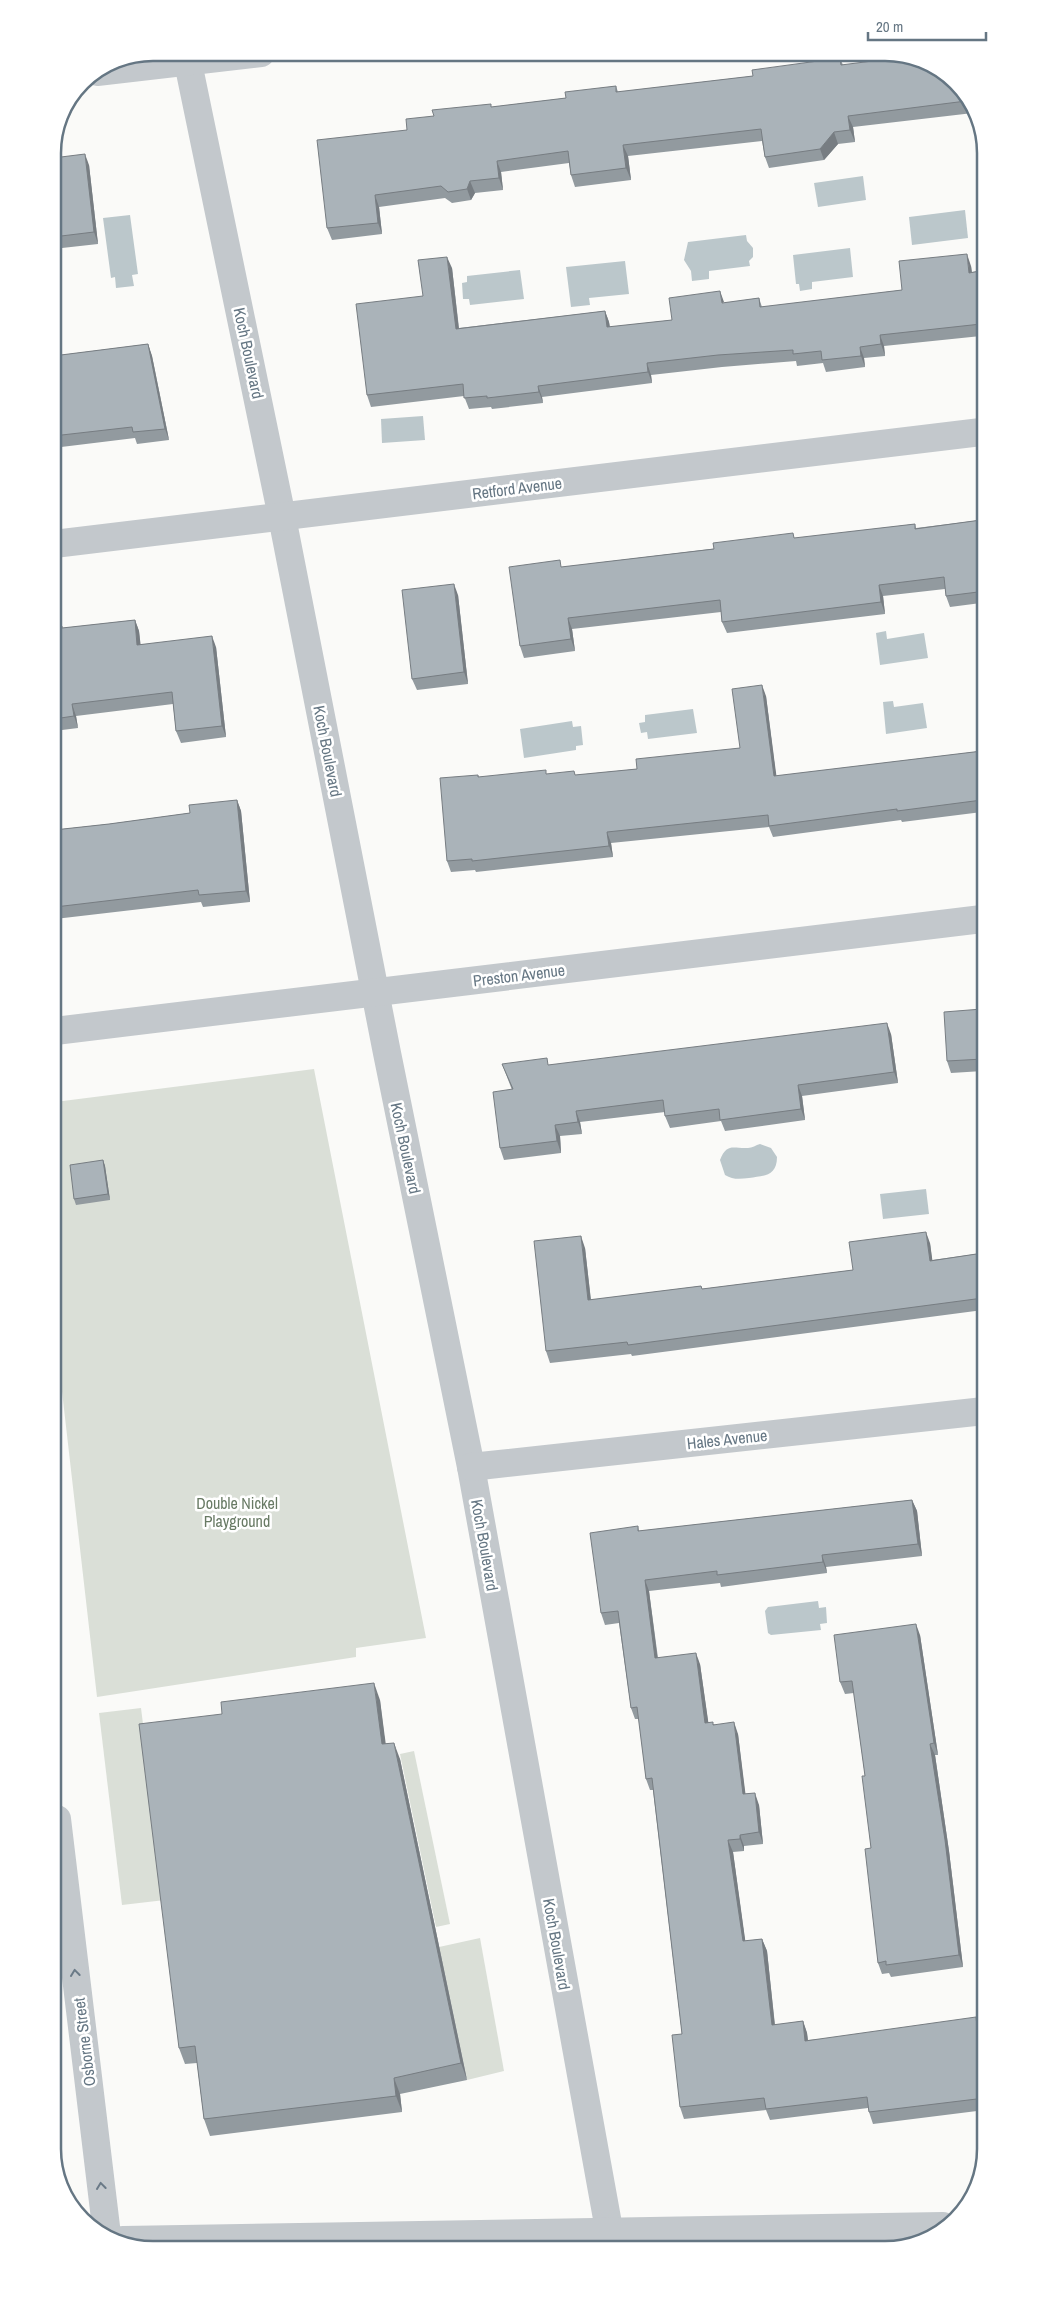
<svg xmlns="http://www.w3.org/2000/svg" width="1038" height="2302" font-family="'Archivo Narrow',sans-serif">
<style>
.green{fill:#dadfd7}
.water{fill:#bbc7cb}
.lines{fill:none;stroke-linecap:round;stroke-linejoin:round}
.minor{stroke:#c3c8cc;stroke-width:28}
.wall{fill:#929a9f}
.shaded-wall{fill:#777d82}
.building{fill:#aab3b9;stroke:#777d82}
.oneway{stroke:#6a7a87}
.labels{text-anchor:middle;stroke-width:5;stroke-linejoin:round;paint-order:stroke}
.street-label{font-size:16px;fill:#657683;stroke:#fff}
.park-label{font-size:16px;fill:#687a64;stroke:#fff}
.rim{fill:none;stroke:#657683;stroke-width:2.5}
</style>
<rect width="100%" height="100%" fill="#fafaf8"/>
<g class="green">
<polygon points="314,1069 426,1638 356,1648 356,1657 97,1697 56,1339 55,1102"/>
<polygon points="141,1708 165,1900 122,1905 99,1713"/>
<polygon points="414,1751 450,1924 436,1927 400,1754"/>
<polygon points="480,1938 504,2071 467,2080 439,1947"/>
</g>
<g class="water">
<polygon points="863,176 866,200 818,207 814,183"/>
<polygon points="965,210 968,238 912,245 909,217"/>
<polygon points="130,215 138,274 132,275 134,286 116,288 115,277 111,278 103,218"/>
<polygon points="746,235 747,241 753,248 753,257 749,261 750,266 709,271 709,279 692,281 691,271 684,260 688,242"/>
<polygon points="850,248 853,277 812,282 812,289 800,291 799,284 796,284 793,255"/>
<polygon points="625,261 629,294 589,298 590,305 571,307 566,267"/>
<polygon points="520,270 524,299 470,305 469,299 463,299 462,283 467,282 467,276"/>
<polygon points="423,416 425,440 382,443 381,419"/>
<polygon points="886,631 887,639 924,633 928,658 880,665 876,633"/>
<polygon points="893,701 894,707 923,703 927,728 886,734 883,702"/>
<polygon points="693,709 697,733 648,739 647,732 641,733 639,723 645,722 645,715"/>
<polygon points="572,721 573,727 581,726 583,745 576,746 576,750 524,758 520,729"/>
<path d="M760 1144 771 1148 777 1157C777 1176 764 1176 749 1178 740 1179 733 1180 725 1175L720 1160C727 1142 734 1149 748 1148 752 1148 756 1145 760 1144Z"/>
<polygon points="926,1189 929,1214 883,1219 880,1194"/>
<polygon points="818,1601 819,1608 826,1607 827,1623 820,1624 821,1630 771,1635 768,1633 765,1611 768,1607"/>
</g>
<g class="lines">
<g class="minor">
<polyline points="186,53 282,517 387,1053 471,1467 612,2246"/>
<polyline points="97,72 261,53"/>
<polyline points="54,544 981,432"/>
<polyline points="55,1031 982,919"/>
<polyline points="471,1467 984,1411"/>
<polyline points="57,1819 107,2235"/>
<polyline points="123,2240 943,2226"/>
</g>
</g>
<g class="wall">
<polygon points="840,58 843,65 946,73 972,109 973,113 853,127 855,142 838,144 824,160 769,168 765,157 762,141 628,156 631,180 575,187 571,175 569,163 501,172 503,190 475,193 471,200 452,203 445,198 379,207 382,234 332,240 327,228 407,130 434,116 492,107 566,98 616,86 618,92 753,76"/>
<polygon points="53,158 89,165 98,244 53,249"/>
<polygon points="971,266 972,272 980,271 981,336 884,346 885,356 864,358 865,367 826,372 823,363 797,366 796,361 722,367 651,375 652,383 542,397 543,403 492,409 491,407 469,409 464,396 371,407 367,395 423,296 452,268 459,328 605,311 609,322 610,327 672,320 724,303 759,298 762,307 902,290"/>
<polygon points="148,344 152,356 169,440 137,444 135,438 53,448 53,356"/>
<polygon points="981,520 981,603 950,607 946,596 945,589 883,596 885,614 727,633 722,622 721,612 572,629 575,651 524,658 520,646 563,567 915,524 916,528"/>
<polygon points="458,595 468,684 417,690 412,679"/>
<polygon points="135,620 139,631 140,644 216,647 226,737 181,743 176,731 173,704 76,716 78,728 54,731 54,627 63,628"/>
<polygon points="766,696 776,776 982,751 982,812 902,822 901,820 773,837 769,827 611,843 613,857 476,872 475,870 451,872 447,861 478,775 479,777 547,774 576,775 637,769 740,748"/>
<polygon points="237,800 241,811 250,902 203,907 201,902 55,919 54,830 109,824 190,813"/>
<polygon points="982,1009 983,1071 951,1073 947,1061"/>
<polygon points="891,1034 898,1083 802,1096 805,1120 725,1131 721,1121 670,1128 665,1116 665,1112 580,1122 582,1134 560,1136 561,1153 504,1160 500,1148 512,1090 502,1064 549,1065"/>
<polygon points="103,1160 105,1166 110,1200 76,1205 74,1199"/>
<polygon points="930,1243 932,1260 983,1253 983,1310 632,1356 631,1354 550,1363 546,1351 585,1248 591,1300 701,1286 702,1289 853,1270"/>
<polygon points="912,1500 917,1511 922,1556 826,1567 827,1573 721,1587 720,1583 649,1591 658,1658 700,1664 708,1722 738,1734 745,1794 759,1805 763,1844 744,1846 744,1851 733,1852 745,1941 762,1939 767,1951 775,2025 803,2021 807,2033 808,2040 980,2028 985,2075 985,2110 873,2124 869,2112 868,2108 770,2120 766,2110 684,2119 680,2107 682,2034 653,1790 650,1790 646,1779 639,1719 635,1719 631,1708 619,1623 605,1625 601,1613 638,1526 639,1531"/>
<polygon points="920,1635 938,1755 935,1755 949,1851 963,1967 891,1977 889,1973 882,1974 878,1963 871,1848 865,1776 854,1693 845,1694 840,1682"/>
<polygon points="380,1700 385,1744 400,1759 467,2080 400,2094 402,2112 210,2136 204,2119 197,2063 185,2064 179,2048"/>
</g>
<g class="shaded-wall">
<polygon points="848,116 853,127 855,142 850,130"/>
<polygon points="834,132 838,144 824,160 820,149"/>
<polygon points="623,145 628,156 631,180 626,168"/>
<polygon points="85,154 89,165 98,244 94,232"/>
<polygon points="497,161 501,172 503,190 499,178"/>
<polygon points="470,181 475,193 471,200 467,189"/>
<polygon points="375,195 379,207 382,234 378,223"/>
<polygon points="967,254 971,266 973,284 969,273"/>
<polygon points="447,257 452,268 460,340 456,329"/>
<polygon points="720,291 724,302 722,303"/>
<polygon points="605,311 609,322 611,339 607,327"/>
<polygon points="880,335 884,346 885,356 881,344"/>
<polygon points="148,344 152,356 169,440 165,429"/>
<polygon points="860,347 864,358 865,367 861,356"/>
<polygon points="647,363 651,375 652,383 648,372"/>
<polygon points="538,386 542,397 543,403 539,392"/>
<polygon points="977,581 981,593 981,602 978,592"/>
<polygon points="454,584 458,595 468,684 464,672"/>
<polygon points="879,585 883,596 885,614 881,602"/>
<polygon points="568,618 572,629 575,651 571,639"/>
<polygon points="135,620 139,631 142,656 137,645"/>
<polygon points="212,636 216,647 226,737 222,726"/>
<polygon points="762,685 766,696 778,788 774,776"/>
<polygon points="72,704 76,716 78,728 74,716"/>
<polygon points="237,800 241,811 250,902 246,891"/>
<polygon points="607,832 611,843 613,857 609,846"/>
<polygon points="887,1023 891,1034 898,1083 894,1072"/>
<polygon points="798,1085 802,1096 805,1120 801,1109"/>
<polygon points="576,1111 580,1122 582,1134 578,1122"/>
<polygon points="555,1125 560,1136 561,1153 557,1141"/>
<polygon points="103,1160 105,1166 110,1200 108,1194"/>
<polygon points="926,1232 930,1243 934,1272 930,1261"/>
<polygon points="581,1236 585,1248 592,1311 588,1300"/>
<polygon points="912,1500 917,1511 922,1556 918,1544"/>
<polygon points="822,1555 826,1567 827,1573 823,1562"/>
<polygon points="645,1580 649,1591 659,1670 655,1658"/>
<polygon points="916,1624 920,1635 938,1755 934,1743"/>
<polygon points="696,1653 700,1664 710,1734 705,1723"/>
<polygon points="374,1683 380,1700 388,1761 382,1744"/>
<polygon points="734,1722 738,1734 747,1806 743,1794"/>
<polygon points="394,1743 400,1759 467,2080 461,2063"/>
<polygon points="930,1744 935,1755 949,1851 963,1967 959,1955"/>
<polygon points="755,1793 759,1805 763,1844 759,1832"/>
<polygon points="740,1835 744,1846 744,1851 740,1839"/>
<polygon points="728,1840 733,1852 747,1953 743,1941"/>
<polygon points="762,1939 767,1951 776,2037 772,2025"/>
<polygon points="976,2017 980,2028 985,2075 985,2099"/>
<polygon points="803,2021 807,2033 809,2052 805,2041"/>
<polygon points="394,2078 400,2094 402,2112 396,2096"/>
</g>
<g class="building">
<polygon points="904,57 946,73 966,101 848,116 850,130 834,132 820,149 765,157 761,129 623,145 626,168 571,175 568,151 497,161 499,178 470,181 467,189 448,192 441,186 375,195 378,223 327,228 317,140 407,130 406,119 434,116 432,110 491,104 491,107 566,98 565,92 616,86 616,92 753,76 752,70 840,58 841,65"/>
<polygon points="85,154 94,232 53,237 53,158"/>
<polygon points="967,254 969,273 980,271 981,324 880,335 881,344 860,347 861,356 822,360 821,351 793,354 793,350 718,355 647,363 648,372 538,386 539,392 487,398 487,396 464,398 463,384 367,395 356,304 423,296 418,260 447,257 456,329 605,311 607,327 672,320 669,298 720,291 722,303 759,298 760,307 902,290 899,261"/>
<polygon points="148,344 165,429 133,432 132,427 53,436 53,356"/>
<polygon points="981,520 981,581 977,581 978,592 946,596 944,577 879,585 881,602 722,622 720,600 568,618 571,639 520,646 509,567 560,560 561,567 714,549 713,543 793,533 794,538 915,524 915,529"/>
<polygon points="454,584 464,672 412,679 402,590"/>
<polygon points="135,620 137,645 212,636 222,726 176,731 172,692 72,704 74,716 54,719 54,627 62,626 62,628"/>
<polygon points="762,685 774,776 982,751 982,800 897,811 897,809 769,826 768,815 607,832 609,846 472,861 472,859 447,861 440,778 478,775 478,777 546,770 546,774 574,771 575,775 637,769 636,759 740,748 732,689"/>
<polygon points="237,800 246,891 199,895 198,890 55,907 54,830 109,824 190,813 189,805"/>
<polygon points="982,1009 983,1059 947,1061 944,1012"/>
<polygon points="887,1023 894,1072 798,1085 801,1109 720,1120 719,1109 665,1116 663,1100 576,1111 578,1122 555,1125 557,1141 500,1148 493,1092 513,1089 502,1064 547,1058 548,1065"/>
<polygon points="103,1160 108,1194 74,1199 70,1165"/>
<polygon points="926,1232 930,1261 983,1253 983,1298 628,1345 627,1342 546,1351 534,1241 581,1236 588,1300 701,1286 702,1289 853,1270 849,1242"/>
<polygon points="912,1500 918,1544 822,1555 823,1562 717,1575 717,1571 645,1580 655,1658 696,1653 705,1723 713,1722 713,1725 734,1722 743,1794 755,1793 759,1832 740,1835 740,1839 728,1840 743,1941 762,1939 772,2025 803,2021 805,2041 976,2017 985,2098 869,2112 867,2097 766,2109 764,2098 680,2107 672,2035 682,2034 652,1778 646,1779 637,1707 631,1708 618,1611 601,1613 590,1533 638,1526 638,1531"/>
<polygon points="916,1624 934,1743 930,1744 945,1840 959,1955 886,1965 886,1961 878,1963 865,1849 871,1848 862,1776 865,1776 852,1681 840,1682 834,1635"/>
<polygon points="374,1683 382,1744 394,1743 461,2063 394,2078 396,2096 204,2119 195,2046 179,2048 139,1724 222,1714 221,1702"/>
</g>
<defs><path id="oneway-chevron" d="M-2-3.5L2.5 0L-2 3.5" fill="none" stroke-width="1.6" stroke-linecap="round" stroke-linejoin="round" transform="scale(1.25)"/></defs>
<g class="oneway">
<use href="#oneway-chevron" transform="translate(75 1973) rotate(-97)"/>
<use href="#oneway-chevron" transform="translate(101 2186) rotate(-97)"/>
</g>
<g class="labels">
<g class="street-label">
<text transform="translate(249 353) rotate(78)" y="6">Koch Boulevard</text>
<text transform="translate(517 488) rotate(-7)" y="6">Retford Avenue</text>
<text transform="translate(328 751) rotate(79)" y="6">Koch Boulevard</text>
<text transform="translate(519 975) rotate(-7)" y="6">Preston Avenue</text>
<text transform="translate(406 1148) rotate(78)" y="6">Koch Boulevard</text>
<text transform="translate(727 1439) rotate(-6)" y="6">Hales Avenue</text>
<text transform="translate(485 1545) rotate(80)" y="6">Koch Boulevard</text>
<text transform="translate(557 1944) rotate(80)" y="6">Koch Boulevard</text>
<text transform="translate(84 2042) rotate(-97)" y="6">Osborne Street</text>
</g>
<g class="park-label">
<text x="237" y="1509">Double Nickel<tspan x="237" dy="18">Playground</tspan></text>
</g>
</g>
<path d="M0 0H1038V2302H0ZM153 61H885A92 92 0 0 1 977 153V2149A92 92 0 0 1 885 2241H153A92 92 0 0 1 61 2149V153A92 92 0 0 1 153 61Z" fill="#fff" fill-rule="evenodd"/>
<path class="rim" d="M153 61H885A92 92 0 0 1 977 153V2149A92 92 0 0 1 885 2241H153A92 92 0 0 1 61 2149V153A92 92 0 0 1 153 61Z"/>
<path d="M868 32v8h118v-8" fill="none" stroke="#657683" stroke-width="2.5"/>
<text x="876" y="32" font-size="15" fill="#657683" stroke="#ffffff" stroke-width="4" paint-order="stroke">20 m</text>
</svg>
